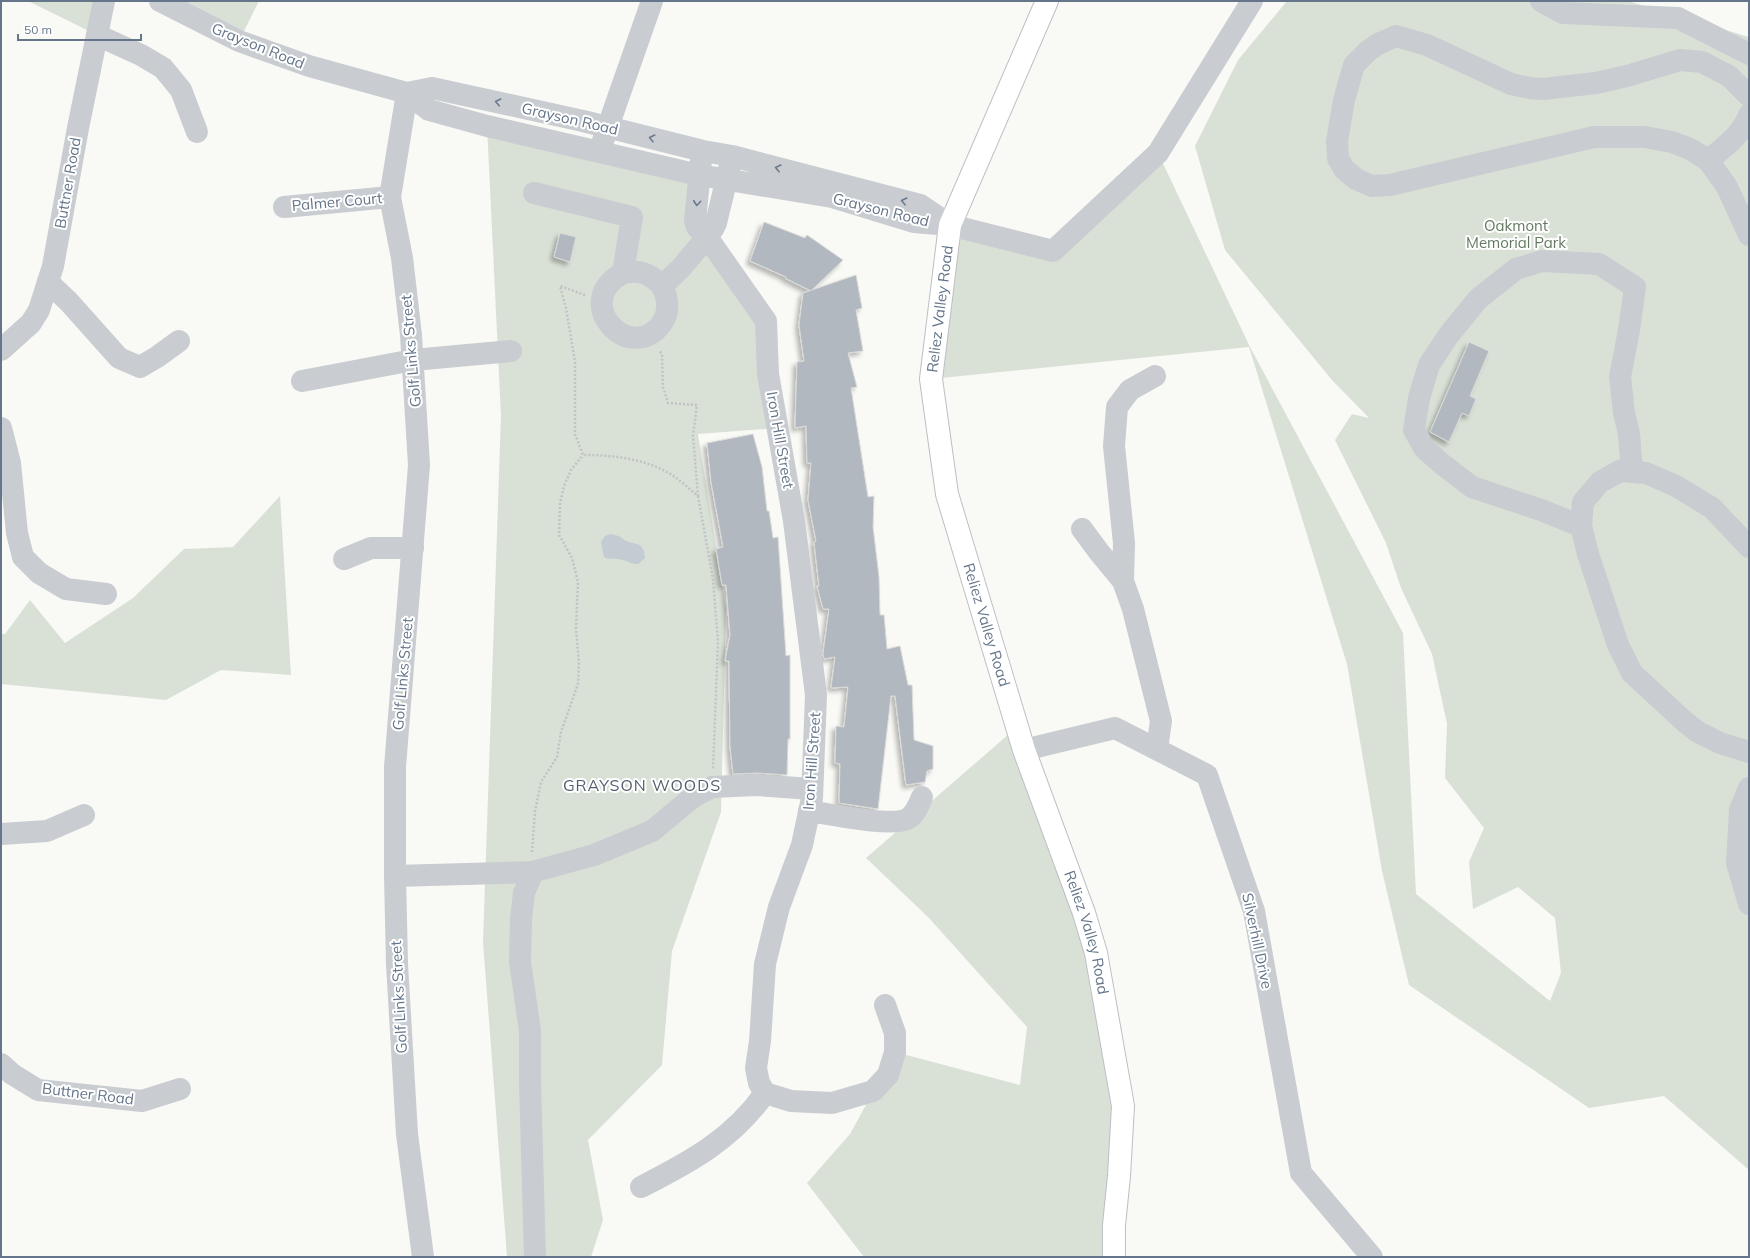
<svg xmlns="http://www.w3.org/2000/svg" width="1750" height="1258" font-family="Mulish,sans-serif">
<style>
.green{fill:#d9e1d7}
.water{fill:#c2ccd2}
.building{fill:#b1b8c0;stroke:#dbdbd8;filter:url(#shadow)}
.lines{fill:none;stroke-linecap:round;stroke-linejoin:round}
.major-casing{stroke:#bcbfc4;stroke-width:24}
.path{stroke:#c0c2c5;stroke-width:2.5;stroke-dasharray:2 2;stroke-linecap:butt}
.minor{stroke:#c9ccd0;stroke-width:22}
.major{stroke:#fff;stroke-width:22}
.oneway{stroke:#6a798e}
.labels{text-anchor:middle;stroke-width:4;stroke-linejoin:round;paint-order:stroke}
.street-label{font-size:15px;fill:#65758a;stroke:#fff}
.park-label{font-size:15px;fill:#637a61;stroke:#fff}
.neighbourhood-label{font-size:16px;letter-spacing:1px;fill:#545f6e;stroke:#fff}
</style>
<defs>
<filter id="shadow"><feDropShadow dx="-3.5" dy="3.5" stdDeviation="2" flood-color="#0004"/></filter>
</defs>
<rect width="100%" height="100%" fill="#f9f9f6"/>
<g class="green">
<polygon points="28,1 104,1 97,35"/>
<polygon points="160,1 259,1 239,41"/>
<polygon points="1287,1 1628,1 1749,37 1749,1170 1664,1096 1589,1108 1409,985 1382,871 1347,664 1249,347 931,379 950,225 1053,251 1158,153 1250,347 1403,633 1416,894 1550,1001 1561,973 1555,918 1518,887 1473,909 1469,862 1484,828 1445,778 1447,724 1432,654 1401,588 1386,543 1335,440 1352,414 1369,418 1332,380 1225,250 1195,146 1238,60"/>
<polygon points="487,126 698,174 693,223 766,321 777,428 698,434 726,609 721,812 672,951 662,1065 588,1140 603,1220 591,1257 507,1257 483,942 501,416"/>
<polygon points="280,496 291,675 221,670 166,700 1,684 1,634 5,634 30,600 65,643 133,598 184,549 233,547"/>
<polygon points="1017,727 1084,912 1123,1106 1114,1257 864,1257 807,1183 850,1134 895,1052 1020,1085 1027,1027 928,917 866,858"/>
</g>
<path class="water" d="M611 534 619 536 626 541 640 545 644 551 645 558 638 564C632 564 629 562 623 560 616 558 610 560 604 557L601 542 605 536Z"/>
<g class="building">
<polygon points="764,222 805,238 807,235 843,260 811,291 785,278 786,277 750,261"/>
<polygon points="560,233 576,237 570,262 554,257"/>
<polygon points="856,275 862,308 856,310 863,351 848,353 857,387 851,388 868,497 874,496 873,527 879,577 880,615 884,615 887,649 900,646 908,685 912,685 914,740 933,746 933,769 927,771 925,782 906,785 895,696 891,696 878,809 839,803 840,764 835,763 836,726 844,727 848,687 831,688 835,657 824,659 823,653 829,609 823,609 817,586 819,586 814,542 816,541 808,500 811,463 807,463 806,426 795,428 797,362 804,361 799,325 803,293"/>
<polygon points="1469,342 1489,351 1470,396 1476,399 1469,416 1462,413 1449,442 1430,432"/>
<polygon points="753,434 762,467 767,511 769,511 773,538 778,537 786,656 790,655 790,739 788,739 787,775 757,773 733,774 730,746 729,661 725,661 730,635 726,585 722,585 716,549 723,547 711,482 707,443"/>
</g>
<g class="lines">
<g class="major-casing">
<g id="major">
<path id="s1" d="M1047 1 950 225 931 379 947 494 1024 750 1084 913 1096 953 1123 1106 1119 1176 1114 1225V1257"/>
</g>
</g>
<g class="path">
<path d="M585 295 560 286 566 308 575 362V434L583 455C611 455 640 458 665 471 677 477 687 487 698 496L693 436 697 405 668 403 663 387 662 354 659 350"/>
<polyline points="698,496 713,579 718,641 713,769"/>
<polyline points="532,852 535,811 541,782 557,757 561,732 578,684 579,665 576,628 578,582 572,558 559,535 560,504 564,486 571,470 583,455"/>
</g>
<g class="minor">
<polyline points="160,1 239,41 309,66 407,93 390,197 402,258 411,335 419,465 395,767 395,876 397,964 407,1134 423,1257"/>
<polyline points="1541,1 1563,13 1678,18 1749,54"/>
<polyline points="97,35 141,55 163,68 181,90 197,132"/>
<polyline points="1749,96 1729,76 1702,62 1680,60 1627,76 1596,83 1543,89 1530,88 1511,84 1427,45 1396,36 1378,44 1368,51 1354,65 1344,100 1337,141 1338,158 1344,169 1356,179 1372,186 1390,185 1594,137 1645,137 1672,142 1690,149 1708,160 1727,187 1749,235"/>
<polyline points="603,141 652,1"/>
<polyline points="701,160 695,221 697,227 707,237 713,229 716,223 730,165"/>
<path d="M1708 160C1724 148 1742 134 1749 115"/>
<path d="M534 193 632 217 623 273C569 302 631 367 662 323 670 311 668 298 662 286L681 268 707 237 766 321 768 374 794 521 816 695 812 798 802 845 779 907 765 964 760 1041 756 1068 759 1083 765 1093 791 1101 832 1103 873 1091 888 1075 895 1052V1033L885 1005"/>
<polyline points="284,207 390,197"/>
<polyline points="950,225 920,205 732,156 703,151 583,121 432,88 407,93 429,110 487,126 699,175 832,197 914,222 950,225 1053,251 1158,153 1252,1"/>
<path d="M623 273C639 269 651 274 662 286"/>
<polyline points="48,282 69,302 119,358 140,367 157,357 179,341"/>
<polyline points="1,350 31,323 39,310 53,266 78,128 104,1"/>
<polyline points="1155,376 1130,390 1117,407 1114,446 1124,543 1123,581 1133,609 1161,721 1157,749"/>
<polyline points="302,381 413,360 511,351"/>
<polyline points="1,428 10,463 17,533 23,557 39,573 66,589 106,594"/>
<polyline points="1581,526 1541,510 1472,487 1442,464 1424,448 1414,430 1419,398 1429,365 1448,336 1478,299 1516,269 1542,261 1599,264 1635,287 1629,330 1620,377 1624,413 1629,434 1632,472"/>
<polyline points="1082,529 1099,552 1123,581"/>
<polyline points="1749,547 1712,508 1676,486 1646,473 1620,471 1600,482 1583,502 1581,526 1588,554 1618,645 1632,673 1685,722 1698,732 1720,743 1749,752"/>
<polyline points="344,559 371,548 413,548"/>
<polyline points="1024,750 1115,728 1207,775 1254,911 1301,1173 1372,1257"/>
<polyline points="1749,788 1740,810 1737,863 1749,904"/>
<path d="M809 811C829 814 895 828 909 818 916 813 919 804 922 797"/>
<polyline points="1,834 47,831 84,815"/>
<polyline points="533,872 524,893 521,919 520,962 530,1031 530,1083 535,1257"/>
<polyline points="395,876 532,872 594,855 652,831 693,797 712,787 756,785 812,789"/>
<polyline points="1,1064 12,1074 38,1090 142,1101 180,1089"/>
<path d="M641 1187C690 1162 733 1139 765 1093"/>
</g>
<use href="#major" class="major"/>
</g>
<defs><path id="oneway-chevron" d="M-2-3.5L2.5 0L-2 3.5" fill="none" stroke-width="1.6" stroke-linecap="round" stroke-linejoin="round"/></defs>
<g class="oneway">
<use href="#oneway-chevron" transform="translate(498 102) rotate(-168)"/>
<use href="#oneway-chevron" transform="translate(652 138) rotate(-166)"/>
<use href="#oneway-chevron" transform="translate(778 168) rotate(-166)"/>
<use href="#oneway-chevron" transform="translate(904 201) rotate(-166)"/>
<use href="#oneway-chevron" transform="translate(697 203) rotate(95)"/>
</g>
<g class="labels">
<g class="street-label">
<text transform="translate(258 46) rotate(22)" y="5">Grayson Road</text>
<text transform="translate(570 119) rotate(13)" y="5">Grayson Road</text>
<text transform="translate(68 183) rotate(-80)" y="5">Buttner Road</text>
<text transform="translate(337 202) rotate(-5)" y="5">Palmer Court</text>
<text transform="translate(881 210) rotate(14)" y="5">Grayson Road</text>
<text transform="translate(940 309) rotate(-83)" y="5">Reliez Valley Road</text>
<text transform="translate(411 351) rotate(-95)" y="5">Golf Links Street</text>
<text transform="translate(780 440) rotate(80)" y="5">Iron Hill Street</text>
<text dy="5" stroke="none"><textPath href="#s1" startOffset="652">Reliez Valley Road</textPath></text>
<text transform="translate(403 674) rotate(-85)" y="5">Golf Links Street</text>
<text transform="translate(812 761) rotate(-86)" y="5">Iron Hill Street</text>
<text dy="5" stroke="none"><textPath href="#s1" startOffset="976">Reliez Valley Road</textPath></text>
<text transform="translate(1257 941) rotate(78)" y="5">Silverhill Drive</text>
<text transform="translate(399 997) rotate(-93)" y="5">Golf Links Street</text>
<text transform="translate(88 1094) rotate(7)" y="5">Buttner Road</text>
</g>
<g class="park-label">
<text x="1516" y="231">Oakmont<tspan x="1516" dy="17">Memorial Park</tspan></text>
</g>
<g class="neighbourhood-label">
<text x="642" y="791">GRAYSON WOODS</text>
</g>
</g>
<rect width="1750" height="1258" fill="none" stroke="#65758a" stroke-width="4"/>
<path d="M18 34v6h123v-6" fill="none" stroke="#65758a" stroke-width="2"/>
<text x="24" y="34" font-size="12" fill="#65758a" stroke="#ffffff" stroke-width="3" paint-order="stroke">50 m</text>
</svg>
